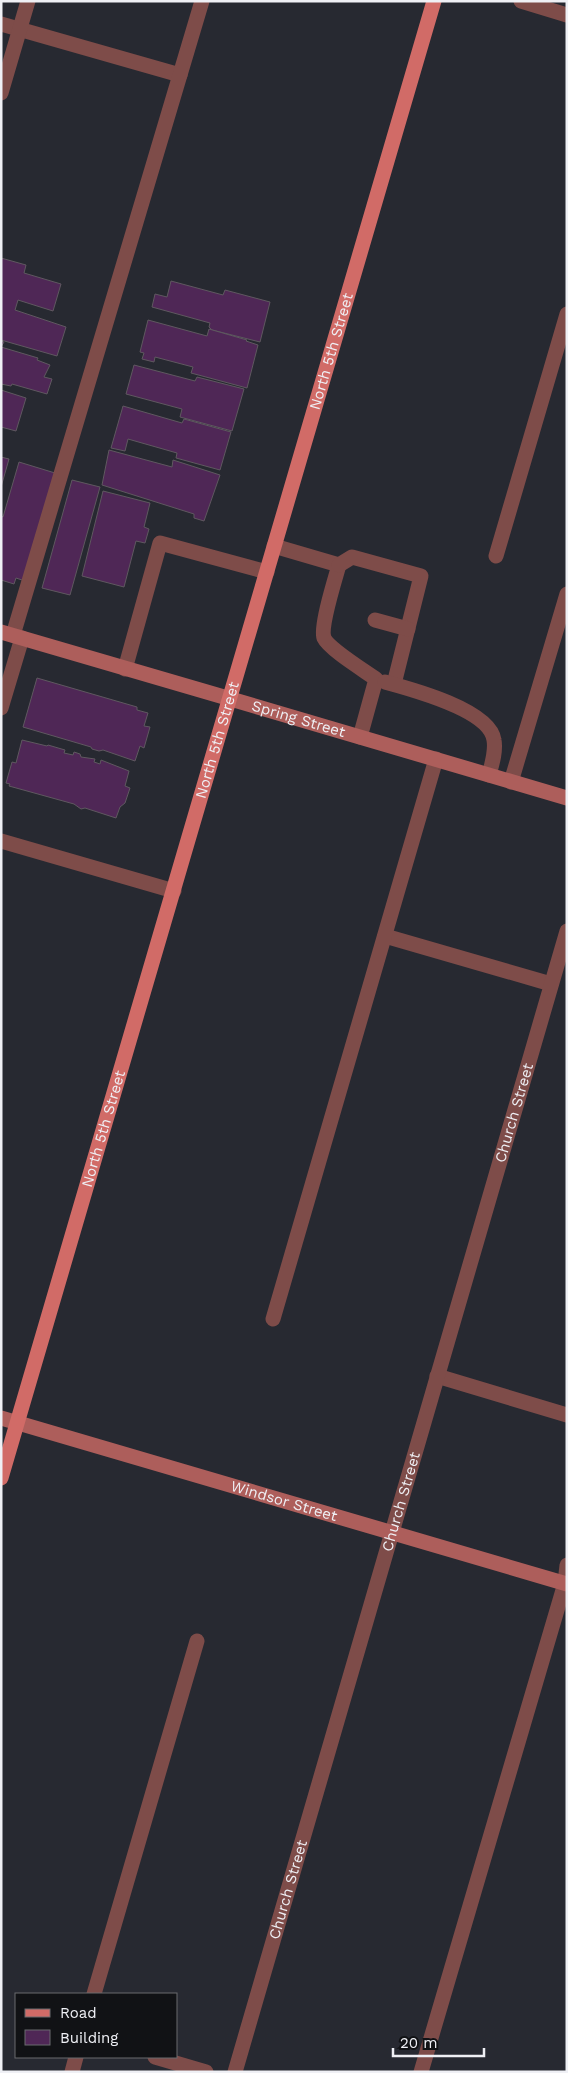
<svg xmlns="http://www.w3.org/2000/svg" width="568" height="2073" font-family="'Work Sans',sans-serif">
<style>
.building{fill:#4f2756;stroke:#5f5860}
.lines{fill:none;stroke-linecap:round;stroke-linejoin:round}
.lane{stroke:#7e4c49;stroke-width:15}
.street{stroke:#7e4c49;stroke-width:15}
.secondary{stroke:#ad5e5b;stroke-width:15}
.primary{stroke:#d16b67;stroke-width:15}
.labels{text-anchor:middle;stroke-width:5;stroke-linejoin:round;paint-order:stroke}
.street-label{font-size:15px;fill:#eff0f5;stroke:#111215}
</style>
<rect width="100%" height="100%" fill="#272931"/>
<g class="building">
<polygon points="1,258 26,265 24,273 61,284 53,311 18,300 15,310 66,327 57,356 1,340"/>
<polygon points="171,281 223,295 225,290 270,302 260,342 212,330 209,327 210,323 152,307 155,294 167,297"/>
<polygon points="148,320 207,336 209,329 247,340 246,341 258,345 247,388 191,373 193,367 155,357 154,362 142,359 144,353 140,352"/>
<polygon points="1,341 4,342 1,347 38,358 37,360 50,365 44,377 52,379 47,394 12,384 11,386 1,384"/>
<polygon points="134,365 195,381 197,377 244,389 232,431 180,417 182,409 126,394"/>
<polygon points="1,390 26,398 16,431 1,427"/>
<polygon points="123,406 182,423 184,419 231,432 220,470 176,458 177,453 128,439 125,451 111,448"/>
<polygon points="109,450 172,467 173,460 220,475 204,521 194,518 194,514 102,485"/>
<polygon points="1,457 9,459 1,487"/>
<polygon points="19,462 55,473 28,582 16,578 14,584 1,580 1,516 3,517"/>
<polygon points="72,480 100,487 70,595 42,588"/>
<polygon points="103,491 150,503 144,527 149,529 145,543 136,541 124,587 82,576"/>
<polygon points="37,678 137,707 137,710 148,713 144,726 150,727 144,748 140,746 135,761 103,750 99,751 92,749 91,747 23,727"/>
<polygon points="22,740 47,746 48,745 65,750 64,753 73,755 74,752 80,754 81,757 95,759 94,762 100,764 101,760 129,771 125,786 130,788 125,803 120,807 116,818 85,808 81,809 74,804 9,786 10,784 6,783 12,762 16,763"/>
</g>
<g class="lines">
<g class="lane">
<polyline points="1,24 180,75"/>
<path d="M274 546 339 565C335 579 320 627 324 638 329 649 365 671 376 679L360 737"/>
<polyline points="496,556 567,314"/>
<polyline points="339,565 352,557 421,576 394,684"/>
<polyline points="375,620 408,629"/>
<polyline points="13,635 202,1"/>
<polyline points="125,669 160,543 267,572"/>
<path d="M385 682C411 689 490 710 494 740 496 751 492 764 489 775"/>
<polyline points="1,708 22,638"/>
<polyline points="511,782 567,594"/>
<polyline points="1,841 174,891"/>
<polyline points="385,936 551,984"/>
<polyline points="273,1319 436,759"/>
<polyline points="437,1376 567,1415"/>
<polyline points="94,1994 197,1641"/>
<polyline points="155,2057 206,2072"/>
<polyline points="72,2072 76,2057"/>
<polyline points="421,2072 565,1583 567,1565"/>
</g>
<g class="street">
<polyline points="521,1 567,15"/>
<polyline points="1,93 28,1"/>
<path id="s1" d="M235 2072 567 931"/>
</g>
<g class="secondary">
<path id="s2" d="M1 632C190 687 378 742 567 798"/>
<path id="s3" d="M1 1418 567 1584"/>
</g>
<path class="primary" id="s4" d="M1 1478 434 1"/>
</g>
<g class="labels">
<g class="street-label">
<text dy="5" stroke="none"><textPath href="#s4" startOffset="1174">North 5th Street</textPath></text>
<text dy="5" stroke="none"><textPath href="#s2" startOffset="310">Spring Street</textPath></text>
<text dy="5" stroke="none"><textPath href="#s4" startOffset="769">North 5th Street</textPath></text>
<text dy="5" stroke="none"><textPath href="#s1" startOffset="999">Church Street</textPath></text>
<text dy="5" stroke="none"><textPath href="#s4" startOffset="364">North 5th Street</textPath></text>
<text dy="5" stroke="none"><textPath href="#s3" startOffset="295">Windsor Street</textPath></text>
<text dy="5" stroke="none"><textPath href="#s1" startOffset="594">Church Street</textPath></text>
<text dy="5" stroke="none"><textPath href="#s1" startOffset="190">Church Street</textPath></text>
</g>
</g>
<rect width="568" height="2073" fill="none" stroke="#eff0f5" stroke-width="5"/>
<rect x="15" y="1993" width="162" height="65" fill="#111215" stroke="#6a6b6f"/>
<rect x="25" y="2009" width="25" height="8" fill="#d16b67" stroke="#6a6b6f"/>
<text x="60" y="2018" font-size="15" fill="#eff0f5">Road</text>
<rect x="25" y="2030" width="25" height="15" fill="#4f2756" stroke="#6a6b6f"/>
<text x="60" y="2043" font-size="15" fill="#eff0f5">Building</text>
<path d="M393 2048v8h91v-8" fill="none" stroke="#eff0f5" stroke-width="2.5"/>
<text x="400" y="2048" font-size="15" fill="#eff0f5" stroke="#111215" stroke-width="4" paint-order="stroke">20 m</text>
</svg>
